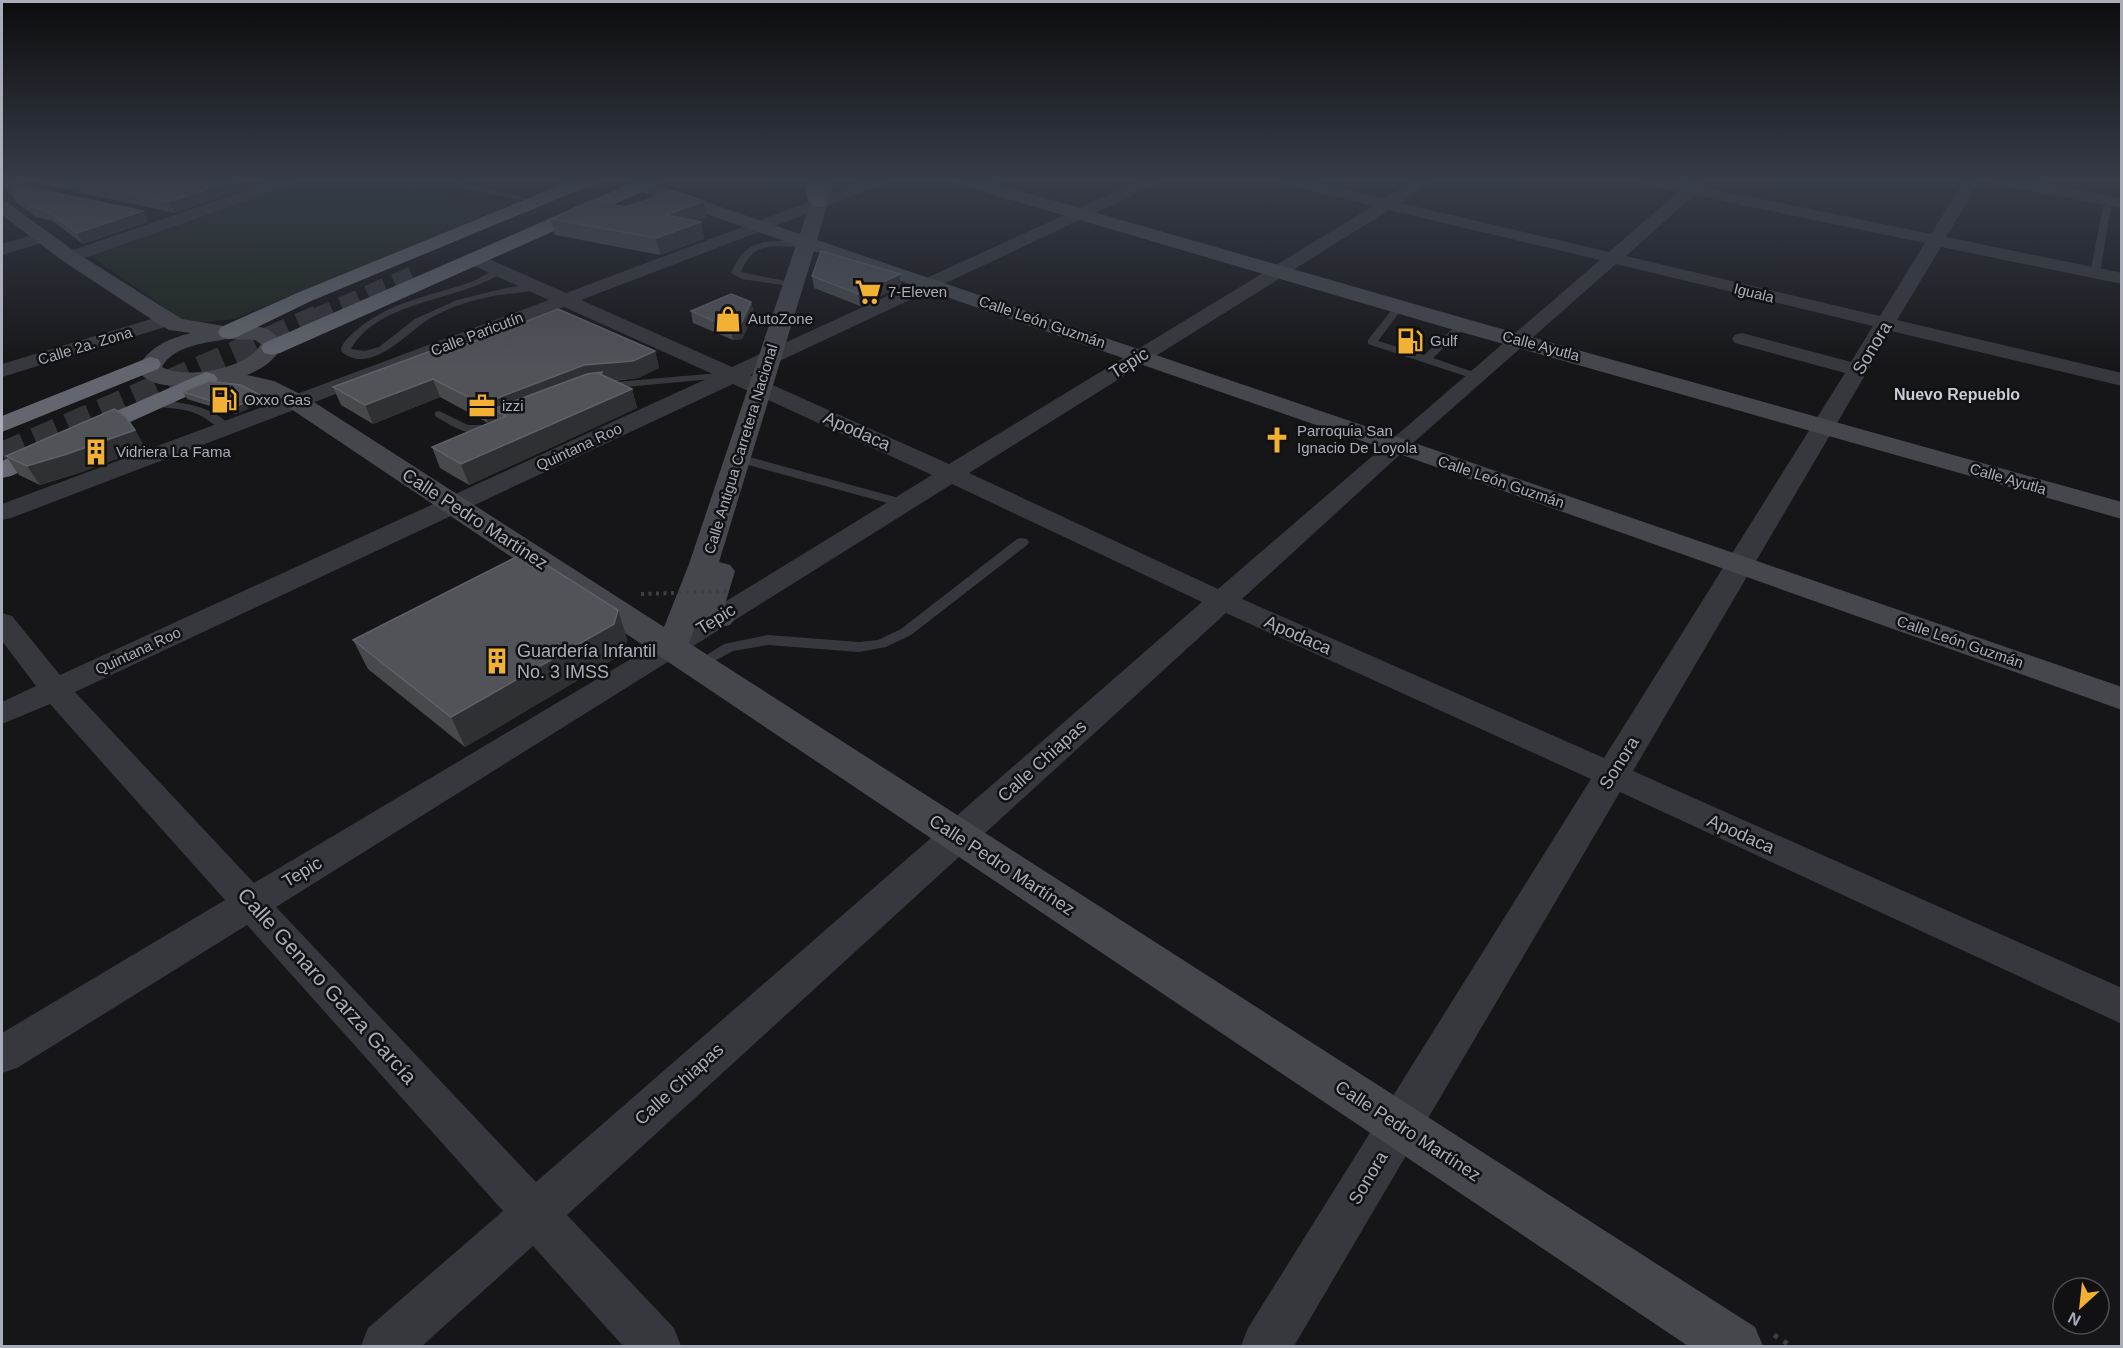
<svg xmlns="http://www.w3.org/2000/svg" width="2123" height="1348" font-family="Helvetica,sans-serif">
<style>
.built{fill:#222225}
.green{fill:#1e261f}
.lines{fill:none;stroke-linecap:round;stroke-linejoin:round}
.highway-tunnel-far1{stroke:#333438;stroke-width:19;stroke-dasharray:19 10;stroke-linecap:butt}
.highway-tunnel{stroke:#333438;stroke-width:24;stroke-dasharray:24 12;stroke-linecap:butt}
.path{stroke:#3d3f44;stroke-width:5;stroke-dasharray:4.5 7;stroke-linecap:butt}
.lane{fill:#37383d;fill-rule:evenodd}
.street{fill:#37383d;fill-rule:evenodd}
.secondary{fill:#45474d;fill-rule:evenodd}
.highway{fill:#63666e;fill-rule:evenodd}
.path-bridge{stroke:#3d3f44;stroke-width:4;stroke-dasharray:3 4.5;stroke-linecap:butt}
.wall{fill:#47494d}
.shaded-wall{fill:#2f3033}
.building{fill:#525359;stroke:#5f6168;stroke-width:1.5}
.labels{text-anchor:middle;stroke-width:5;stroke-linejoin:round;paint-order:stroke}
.far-poi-label{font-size:15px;fill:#a8adb8;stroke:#111113;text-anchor:start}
.far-street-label{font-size:15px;fill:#a8adb8;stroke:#111113}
.far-neighbourhood-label{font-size:16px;font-weight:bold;fill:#c9ccd4;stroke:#111113}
.street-label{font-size:18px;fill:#a8adb8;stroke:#111113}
.poi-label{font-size:18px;fill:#a8adb8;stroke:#111113;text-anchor:start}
.near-street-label{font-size:21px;fill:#a8adb8;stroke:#111113}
</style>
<rect width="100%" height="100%" fill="#161618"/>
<polygon class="built" points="365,179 446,179 419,190"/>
<polygon class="green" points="305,179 360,179 503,208 234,319 188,324 87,253"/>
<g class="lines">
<polyline class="highway-tunnel-far1" points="315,318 414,275"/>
<polyline class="highway-tunnel" points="2,454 318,317"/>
<polyline class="path" points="1774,1335 1791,1346"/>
<g class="lane">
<polygon points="460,179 470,179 464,183 538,201 534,203 454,186 454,182"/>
<polygon points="2107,205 2111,207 2100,273 2095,276 2090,273 2103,207"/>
<path d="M772 241H805L809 244 805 247C775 247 754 239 741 272L795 283V287L742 279 731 273C740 253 749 243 772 241Z"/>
<path d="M500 267 503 268V272C459 302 380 299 351 349L365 351 379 347 415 319 457 300 506 288 537 283 542 286C531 294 507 293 493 296 472 300 451 307 432 317 409 330 370 378 341 351 341 344 348 338 353 333 389 301 428 297 471 282 482 278 490 271 500 267Z"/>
<polygon points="1400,302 1405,305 1378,341 1424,355 1459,323 1465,323 1465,327 1433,358 1482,375 1482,379 1474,379 1368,344 1368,340 1397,303"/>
<polygon points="730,372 735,375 734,377 604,389 599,386 604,383"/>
<path d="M153 400C182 402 212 405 233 428L231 430C219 432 208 418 197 414 182 407 165 409 149 405V401Z"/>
<path d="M439 411 468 425H492L498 428C480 443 452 427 435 416V412Z"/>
<polygon points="738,454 906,500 908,503 902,507 734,461 734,455"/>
<polygon points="1022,538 1027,539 1029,542 1027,545 911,635 886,647 859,652 768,645 733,651 698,670 691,665 724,644 768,635 859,642 878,640 901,629 1017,539"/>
</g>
<g class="street">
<polygon points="2,179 66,194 68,197 60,202 2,189"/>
<polygon points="279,179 302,179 300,182 76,261 64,261 61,257 64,253"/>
<path d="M870 179H892L890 182 581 300 732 367 1143 179H1163L1161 182 750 375 949 464 1373 206 1276 182 1274 179H1302L1384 199 1417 179H1435L1400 203 1609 252 1678 192 1635 182 1633 179H1664L1687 184 1693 179H1709L1702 187 1931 234 1965 179H1981L1946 237 2122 273V284L1941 247 1897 320 2122 373V386L1891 331 1633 771 2122 988V1024L1620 792 1294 1346H1241L1248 1328 1591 779 1226 613 567 1215 674 1328 681 1346H623L533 1246 422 1346H361L368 1328 503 1211 247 925 17 1068 2 1073V1033L225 900 50 704 2 724V702L36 686 2 641V613L12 616 60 675 715 375 564 307 11 518 2 520V504L549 300 470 264 467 260 470 256H482L566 293ZM1694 195 1925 243 1880 316 1626 256ZM1389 210 1600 260 1218 589 969 473ZM1616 264 1873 326 1851 362 1742 333 1735 335 1732 339 1735 343 1845 373 1604 758 1242 599 1405 450ZM733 384 932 475 661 641 254 883 75 692ZM952 484 1202 602 536 1182 276 907Z"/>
<polygon points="1984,179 2018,179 2122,198 2122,208 1991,184"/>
<polygon points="42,232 48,233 51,237 48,241 2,255 2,244"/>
<polygon points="168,314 175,316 178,320 175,324 2,377 2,364"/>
</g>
<g class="secondary">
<path d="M818 179H835L817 240 1406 440 2122 687V710L1388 450 814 251 719 562 730 565 735 571 724 608 735 618 730 625C717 628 710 626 698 618L689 643 1755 1327 1763 1346H1688L288 407C265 395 244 386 217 384 194 382 155 395 137 370 148 347 168 339 191 333L169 330 160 325 63 261 2 215V202L8 203 77 253 182 319 224 326 260 327 268 329 284 342C276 360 265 367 247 375L274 381 306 397 664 627 689 564 796 245 636 190 633 186 636 182H648L800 234ZM229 339 255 340 261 344C248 369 185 380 162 367 172 346 208 342 229 339Z"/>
<polygon points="952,179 979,179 1470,320 2122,502 2122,519 1454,330 954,183"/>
</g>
<g class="highway">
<polygon points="575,179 598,179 596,183 311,301 237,337 229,339 221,337 218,332 221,327 297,293"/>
<polygon points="641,179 664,179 662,183 280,353 272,355 264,353 261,348 264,343"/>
<path d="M808 179H824L823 193 827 203 824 207H812C805 197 806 190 808 179Z"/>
<polygon points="150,357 158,359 161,364 158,369 2,432 2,416"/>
<polygon points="206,372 214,374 218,379 214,384 11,476 2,478 2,461"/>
</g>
<polyline class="path-bridge" points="641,594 729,591"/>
</g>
<g class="wall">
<polygon points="19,179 232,179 240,190 175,213"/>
<polygon points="253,179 272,179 265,182"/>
<polygon points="10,192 143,211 148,222 83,244 53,221 36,217 16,202"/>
<polygon points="625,207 707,217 696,221 701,222 704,239 660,255 555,235 550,219"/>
<polygon points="900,274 901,286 860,306 814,288 812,276"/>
<polygon points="751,302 754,314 742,339 733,340 693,323 691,311"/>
<polygon points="655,351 659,368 638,378 615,381 632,389 637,408 469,485 440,468 432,447 497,419 488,423 440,397 373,424 341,405 333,387 444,353"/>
<polygon points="183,392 260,395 263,402 236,414 187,399"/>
<polygon points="135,430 145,448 79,473 40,485 19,475 6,456"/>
<polygon points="627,639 624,653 465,747 368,669 353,640"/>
</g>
<g class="shaded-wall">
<polygon points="235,180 240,190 175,213 169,202"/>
<polygon points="704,201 707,217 670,232 666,215"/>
<polygon points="143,211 148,222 83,244 77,233"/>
<polygon points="701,222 704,239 660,255 656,238"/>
<polygon points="900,274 901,286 860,306 858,294"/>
<polygon points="751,302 754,314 742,339 733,340 730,328"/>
<polygon points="655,351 659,368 638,378 606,381 493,409 497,419 488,423 482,404 584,365"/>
<polygon points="433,379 440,397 373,424 365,405"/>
<polygon points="632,389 637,408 469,485 461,464"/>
<polygon points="260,395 263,402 236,414 233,408"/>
<polygon points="135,430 145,448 79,473 40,485 27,466"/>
<polygon points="618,610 627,639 624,653 465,747 451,717"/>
</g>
<g class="building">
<polygon points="63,179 232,179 235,180 169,202"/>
<polygon points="25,187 143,211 77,233 47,211 30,206 10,192"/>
<polygon points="674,191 704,201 666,215 701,222 656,238 550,219 593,200 625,207"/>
<polygon points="821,251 900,274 858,294 812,276"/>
<polygon points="731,294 751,302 740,326 730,328 691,311"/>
<polygon points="558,309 655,351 633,361 584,365 482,404 433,379 365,405 333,387 436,349 444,353"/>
<polygon points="603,372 600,374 632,389 461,464 432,447 506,416 493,409 587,374"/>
<polygon points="209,381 241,385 260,395 233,408 183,392"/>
<polygon points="114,409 125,416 135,430 67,454 27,466 6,456"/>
<polygon points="526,552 618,610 614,624 451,717 353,640"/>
</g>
<linearGradient id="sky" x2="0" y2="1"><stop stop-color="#0c0c0d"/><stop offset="0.49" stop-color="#363c48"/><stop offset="1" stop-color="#363c48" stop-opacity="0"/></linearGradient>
<rect width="2123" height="368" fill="url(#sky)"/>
<defs>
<g id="supermarket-bare" transform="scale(2.07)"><path d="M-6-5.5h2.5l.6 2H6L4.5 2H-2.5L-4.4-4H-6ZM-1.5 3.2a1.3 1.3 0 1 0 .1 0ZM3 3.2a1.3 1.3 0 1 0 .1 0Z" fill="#f2b134" stroke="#111113" stroke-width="2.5" paint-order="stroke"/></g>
<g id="shop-bare" transform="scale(2.07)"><path d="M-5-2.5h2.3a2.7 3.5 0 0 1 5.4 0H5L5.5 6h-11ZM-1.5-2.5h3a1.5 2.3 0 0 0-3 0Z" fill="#f2b134" stroke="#111113" stroke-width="2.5" paint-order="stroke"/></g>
<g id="fuel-bare" transform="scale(2.07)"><path d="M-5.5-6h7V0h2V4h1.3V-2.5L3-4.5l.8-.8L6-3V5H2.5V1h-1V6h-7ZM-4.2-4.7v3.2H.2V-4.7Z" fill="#f2b134" stroke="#111113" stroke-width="2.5" paint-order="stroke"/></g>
<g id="office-bare" transform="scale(2.07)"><path d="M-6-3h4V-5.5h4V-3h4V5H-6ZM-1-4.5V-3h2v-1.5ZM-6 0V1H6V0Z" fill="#f2b134" stroke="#111113" stroke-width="2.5" paint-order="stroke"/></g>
<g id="church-bare" transform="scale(2.07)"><path d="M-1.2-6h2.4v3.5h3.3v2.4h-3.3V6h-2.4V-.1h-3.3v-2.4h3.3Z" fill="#f2b134" stroke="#111113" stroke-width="2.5" paint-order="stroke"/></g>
<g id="building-bare" transform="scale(2.07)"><path d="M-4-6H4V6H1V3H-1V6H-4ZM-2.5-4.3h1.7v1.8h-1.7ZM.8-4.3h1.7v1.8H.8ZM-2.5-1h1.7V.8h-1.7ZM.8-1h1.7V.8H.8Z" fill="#f2b134" stroke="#111113" stroke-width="2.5" paint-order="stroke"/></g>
</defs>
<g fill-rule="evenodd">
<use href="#supermarket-bare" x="868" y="292"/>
<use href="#shop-bare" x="728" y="319"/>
<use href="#fuel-bare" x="1410" y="341"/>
<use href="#fuel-bare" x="224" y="400"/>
<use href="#office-bare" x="482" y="406"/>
<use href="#church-bare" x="1277" y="440"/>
<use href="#building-bare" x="96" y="452"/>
<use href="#building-bare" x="497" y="661"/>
</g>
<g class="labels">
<g class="far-poi-label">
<text x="888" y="297">7-Eleven</text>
<text x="748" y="324">AutoZone</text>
<text x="1430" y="346">Gulf</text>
<text x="244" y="405">Oxxo Gas</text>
<text x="502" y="411">izzi</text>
<text x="1297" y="436">Parroquia San<tspan x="1297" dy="17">Ignacio De Loyola</tspan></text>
<text x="116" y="457">Vidriera La Fama</text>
</g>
<g class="far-street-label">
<text transform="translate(1754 293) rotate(14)" y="5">Iguala</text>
<text transform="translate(1042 322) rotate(19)" y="5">Calle León Guzmán</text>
<text transform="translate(477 334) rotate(-21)" y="5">Calle Paricutín</text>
<text transform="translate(85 346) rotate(-17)" y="5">Calle 2a. Zona</text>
<text transform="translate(1541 346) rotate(15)" y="5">Calle Ayutla</text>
<text transform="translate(579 447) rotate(-25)" y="5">Quintana Roo</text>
<text transform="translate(741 449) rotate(-73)" y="5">Calle Antigua Carretera Nacional</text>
<text transform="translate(2008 479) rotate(16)" y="5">Calle Ayutla</text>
<text transform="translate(1501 482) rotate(19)" y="5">Calle León Guzmán</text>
<text transform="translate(1960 642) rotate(19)" y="5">Calle León Guzmán</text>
<text transform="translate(138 651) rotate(-25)" y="5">Quintana Roo</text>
</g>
<g class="far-neighbourhood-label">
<text x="1957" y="400">Nuevo Repueblo</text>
</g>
<g class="street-label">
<text transform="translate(1872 348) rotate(-59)" y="6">Sonora</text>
<text transform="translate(1129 363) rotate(-32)" y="6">Tepic</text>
<text transform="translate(857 431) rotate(24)" y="6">Apodaca</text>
<text transform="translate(475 519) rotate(33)" y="6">Calle Pedro Martínez</text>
<text transform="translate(716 619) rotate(-32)" y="6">Tepic</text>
<text transform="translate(1298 635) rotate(24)" y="6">Apodaca</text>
<text transform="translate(1042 761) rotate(-42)" y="6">Calle Chiapas</text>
<text transform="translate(1619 763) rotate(-58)" y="6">Sonora</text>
<text transform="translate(1741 834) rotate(24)" y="6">Apodaca</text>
<text transform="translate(1002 865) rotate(33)" y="6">Calle Pedro Martínez</text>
<text transform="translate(302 872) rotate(-31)" y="6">Tepic</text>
<text transform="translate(679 1084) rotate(-42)" y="6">Calle Chiapas</text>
<text transform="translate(1408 1131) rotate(33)" y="6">Calle Pedro Martínez</text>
<text transform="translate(1368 1178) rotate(-59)" y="6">Sonora</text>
</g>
<g class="poi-label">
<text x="517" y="657">Guardería Infantil<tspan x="517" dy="21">No. 3 IMSS</tspan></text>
</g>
<g class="near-street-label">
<text transform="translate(327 986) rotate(48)" y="7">Calle Genaro Garza García</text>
</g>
</g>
<rect width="2123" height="1348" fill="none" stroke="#a8adb8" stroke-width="6"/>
<g transform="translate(2081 1306) rotate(207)"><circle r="28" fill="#111113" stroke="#4d4f55" stroke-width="1.5"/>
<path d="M0-4.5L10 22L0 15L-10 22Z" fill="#f2b134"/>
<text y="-9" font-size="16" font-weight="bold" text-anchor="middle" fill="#a8adb8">N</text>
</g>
</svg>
